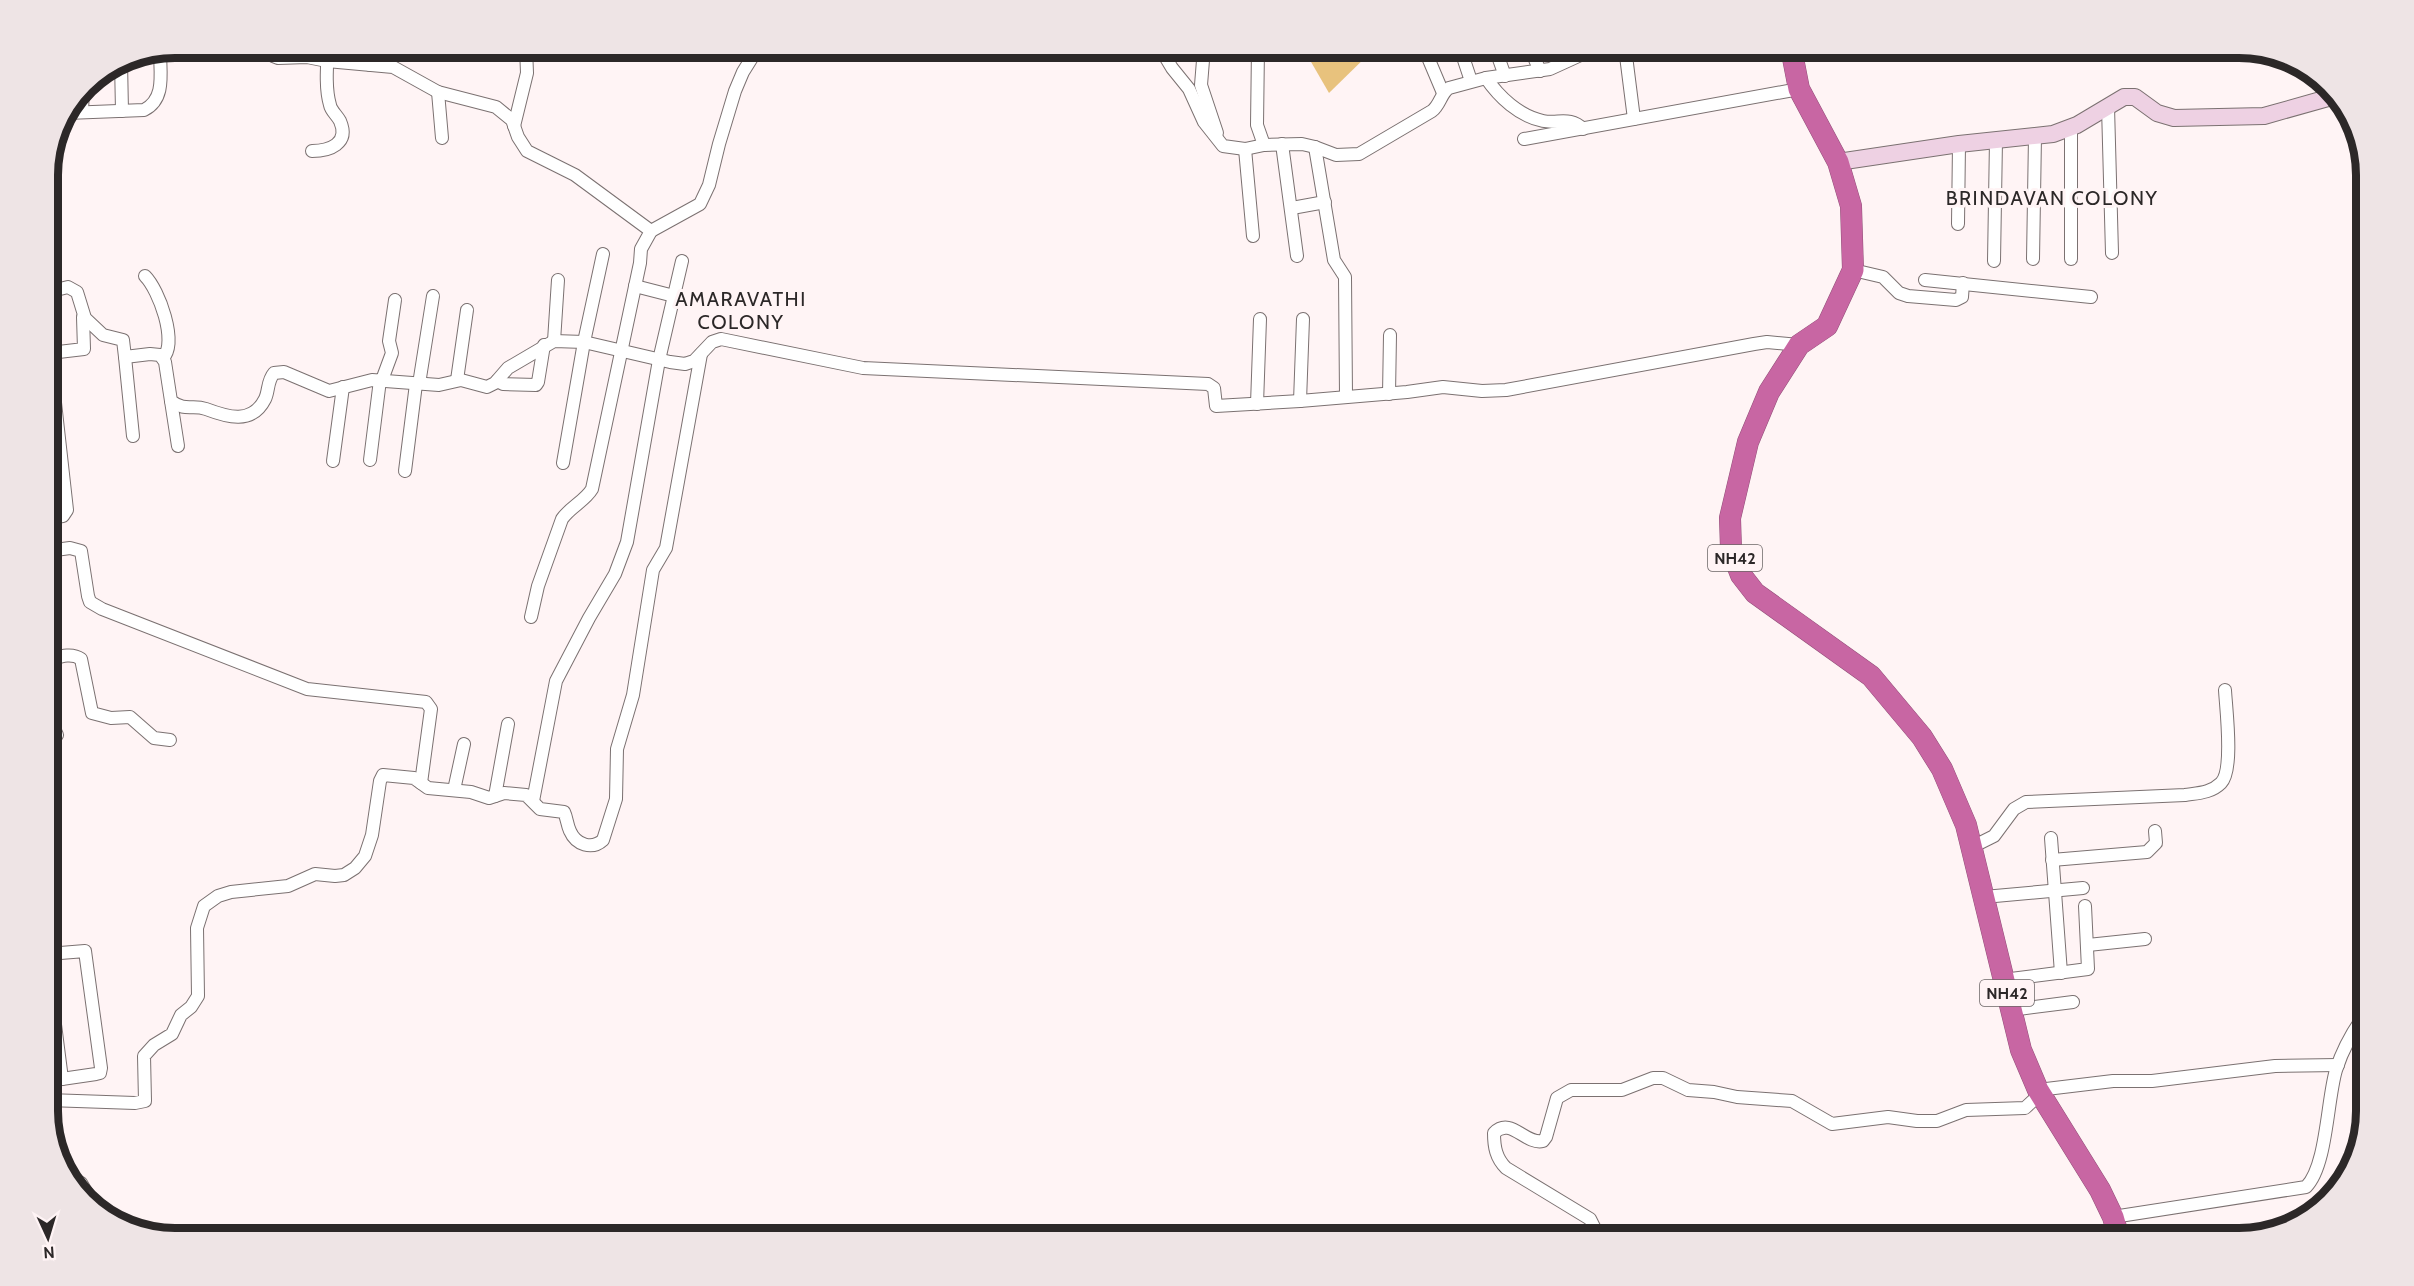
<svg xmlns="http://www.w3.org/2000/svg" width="2414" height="1286" font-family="Cabin,sans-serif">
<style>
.green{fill:#e8c27d}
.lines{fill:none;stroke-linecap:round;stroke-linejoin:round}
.street-casing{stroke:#7b7171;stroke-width:14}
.secondary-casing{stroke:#7b7171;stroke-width:18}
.highway-casing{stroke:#915078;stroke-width:22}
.street{stroke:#fff;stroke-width:12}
.secondary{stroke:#eed1e3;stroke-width:16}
.highway{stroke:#c866a3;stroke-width:21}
.labels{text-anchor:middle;stroke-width:6;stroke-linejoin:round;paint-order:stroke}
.shield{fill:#fff4f5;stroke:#6b6566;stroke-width:1.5}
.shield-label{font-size:16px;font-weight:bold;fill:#2c2828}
.neighbourhood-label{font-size:20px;letter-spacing:1.5px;fill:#2c2828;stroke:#fff4f5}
.rim{fill:none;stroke:#2c2828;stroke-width:8}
</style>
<rect width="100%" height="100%" fill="#fff4f5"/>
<polygon class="green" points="1303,48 1375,48 1329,93"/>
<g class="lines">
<g class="street-casing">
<g id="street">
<path d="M267 48 273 56 278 58 307 57 327 61 393 67 438 92 496 107 512 120 518 137 527 151 575 175 651 231 641 249 640 263 592 489C585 501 570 507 562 519L538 586 531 617"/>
<path d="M1160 48 1172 68 1189 89 1204 122 1223 146 1245 149 1264 145 1302 144 1315 147 1336 155 1359 154 1432 111C1440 105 1441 93 1449 88L1486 78 1550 69 1596 48"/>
<polyline points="1204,48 1201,85 1217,133"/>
<polyline points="1258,48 1257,125 1264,145"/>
<polyline points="1424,48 1443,93"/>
<polyline points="1460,48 1471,81"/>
<polyline points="1495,48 1505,76"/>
<polyline points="1530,48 1540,71"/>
<polyline points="1625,48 1634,119"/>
<polyline points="121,62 122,111"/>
<polyline points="370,65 370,48"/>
<path d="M1486 78C1499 97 1519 116 1543 121 1558 124 1570 116 1583 129"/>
<polyline points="438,92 442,138"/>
<polyline points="2108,107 2112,253"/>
<polyline points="82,112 83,88"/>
<path d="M67 113 144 110C166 99 160 73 160 51"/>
<polyline points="514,126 527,73 526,48"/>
<polyline points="1524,139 1799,89"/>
<polyline points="1282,144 1297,256"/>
<polyline points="1315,147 1334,260 1345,277 1346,396"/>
<polyline points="1245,149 1253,236"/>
<path d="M312 151C329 151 350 144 340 121 337 115 331 111 330 105 325 88 327 66 328 48"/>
<polyline points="2366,201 2366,216"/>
<polyline points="1292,208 1325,202"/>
<polyline points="1958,224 1959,144"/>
<polyline points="651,231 700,204 709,185 719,144 735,91 743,72 758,48"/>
<polyline points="2033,259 2035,136"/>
<polyline points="2071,259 2071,128"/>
<polyline points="1994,261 1996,140"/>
<polyline points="1853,270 1883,277 1899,293 1908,296 1956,300 1962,297 1963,283"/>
<path d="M145 276C159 290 178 342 163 358"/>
<polyline points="1925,280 2091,297"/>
<polyline points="635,286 674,296"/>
<path d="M48 292 68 287 77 292 85 318 103 335 123 340 125 357 150 354 160 355 165 362 171 401C186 412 192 404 206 409 227 417 252 425 265 399 269 391 267 381 274 373L284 372 329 391 372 380 439 385 461 380 487 387 495 383 508 368 554 341 584 342 670 362 685 364 694 361 712 342 721 339 863 368 1208 384 1214 388 1216 406 1300 401 1407 392 1443 387 1482 391 1506 390 1754 344 1767 342 1799 345"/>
<polyline points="48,340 67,510 63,516 48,518"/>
<polyline points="554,341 558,280"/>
<polyline points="50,353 84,349 83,317"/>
<polyline points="125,357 133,436"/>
<polyline points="382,380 392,353 389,341 395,300"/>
<polyline points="457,380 467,310"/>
<polyline points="497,381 503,384 536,385 538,382 544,345"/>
<polyline points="419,384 433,296"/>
<polyline points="1389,394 1390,335"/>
<polyline points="171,401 178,446"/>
<polyline points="1300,401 1303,319"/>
<polyline points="1257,404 1260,319"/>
<polyline points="370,460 380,380"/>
<polyline points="333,461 343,387"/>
<polyline points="563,463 584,342 603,254"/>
<polyline points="405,471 416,384"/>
<polyline points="48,551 70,548 81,551 88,596 90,602 102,609 307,689 426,702 431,709 421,783"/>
<path d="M48 660C59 657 71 652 81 659L92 713 111 718 130 717 154 738 170 740"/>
<polyline points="48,707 50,720 57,735"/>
<polyline points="454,790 464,744"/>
<polyline points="495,796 508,724"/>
<polyline points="533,801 556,681 589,618 615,574 627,542 659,360 682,261"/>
<polyline points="2051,838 2061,973"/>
<path d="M1972 847 1994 836 2014 809 2026 802 2185 795C2198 793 2211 793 2221 783 2234 770 2226 709 2225 690"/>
<polyline points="2052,860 2147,852 2156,843 2155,831"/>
<polyline points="1984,897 2083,888"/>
<polyline points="2088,945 2145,939"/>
<polyline points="48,954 85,951 101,1068 100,1073 96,1074 48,1081"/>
<polyline points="48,970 62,1079"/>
<polyline points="2003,980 2088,969 2085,906"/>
<polyline points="2011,1010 2073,1002"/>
<polyline points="2038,1090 2113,1081 2152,1081 2275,1066 2338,1065"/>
<path d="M48 1100 135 1103 145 1101 144 1056 154 1045 172 1034 181 1015 191 1007 198 996 197 928 204 906 218 896 231 892 288 886 315 874 335 876 344 875 355 868 365 856 372 835 380 781 383 775 414 778 428 788 471 792 489 798 504 793 526 795 540 809 564 812C567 818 567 825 570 831 576 845 592 850 603 840L616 799 617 749 633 695 653 570 666 548 701 354"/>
<polyline points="67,1175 81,1183 91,1200"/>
<path d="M2113 1217 2306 1187C2327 1166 2327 1100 2336 1070 2343 1048 2352 1032 2366 1013"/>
<path d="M1593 1238 1594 1227 1590 1219 1506 1168C1496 1158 1494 1147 1494 1133 1511 1116 1525 1145 1543 1141L1546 1137 1557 1098 1571 1090H1622L1653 1078H1663L1688 1090 1714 1092 1737 1097 1792 1101 1832 1124 1888 1117 1917 1121H1937L1966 1110 2025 1108 2040 1094"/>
</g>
</g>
<g class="secondary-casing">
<polyline id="secondary" points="1838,162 1959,144 2053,134 2077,125 2124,97 2135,97 2157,113 2174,118 2264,116 2335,96"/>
</g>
<g class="highway-casing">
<polyline id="highway" points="1791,48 1799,89 1838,162 1851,206 1853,270 1827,326 1799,345 1769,392 1748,442 1730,518 1731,549 1741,575 1755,593 1871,676 1922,737 1942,769 1966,825 2021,1050 2038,1090 2100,1190 2113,1217 2119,1238"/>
</g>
<use href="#street" class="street"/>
<use href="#secondary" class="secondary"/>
<use href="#highway" class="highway"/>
</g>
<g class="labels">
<g class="shield">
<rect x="1708" y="545" width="54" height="26" rx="4.5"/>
<rect x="1980" y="980" width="54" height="26" rx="4.5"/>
</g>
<g class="shield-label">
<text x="1735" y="564">NH42</text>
<text x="2007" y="999">NH42</text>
</g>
<g class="neighbourhood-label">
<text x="2052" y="205">BRINDAVAN COLONY</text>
<text x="741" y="306">AMARAVATHI<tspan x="741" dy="23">COLONY</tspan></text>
</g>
</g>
<path d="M0 0H2414V1286H0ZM175 58H2239A117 117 0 0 1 2356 175V1111A117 117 0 0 1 2239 1228H175A117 117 0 0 1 58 1111V175A117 117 0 0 1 175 58Z" fill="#eee4e5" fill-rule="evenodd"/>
<path class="rim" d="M175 58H2239A117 117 0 0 1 2356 175V1111A117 117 0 0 1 2239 1228H175A117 117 0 0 1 58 1111V175A117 117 0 0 1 175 58Z"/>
<g transform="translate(48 1238) rotate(176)" stroke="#fff4f5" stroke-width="4.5" paint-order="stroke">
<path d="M0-4.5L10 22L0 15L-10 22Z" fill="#2c2828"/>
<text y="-9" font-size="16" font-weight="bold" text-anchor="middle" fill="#2c2828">N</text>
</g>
</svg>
